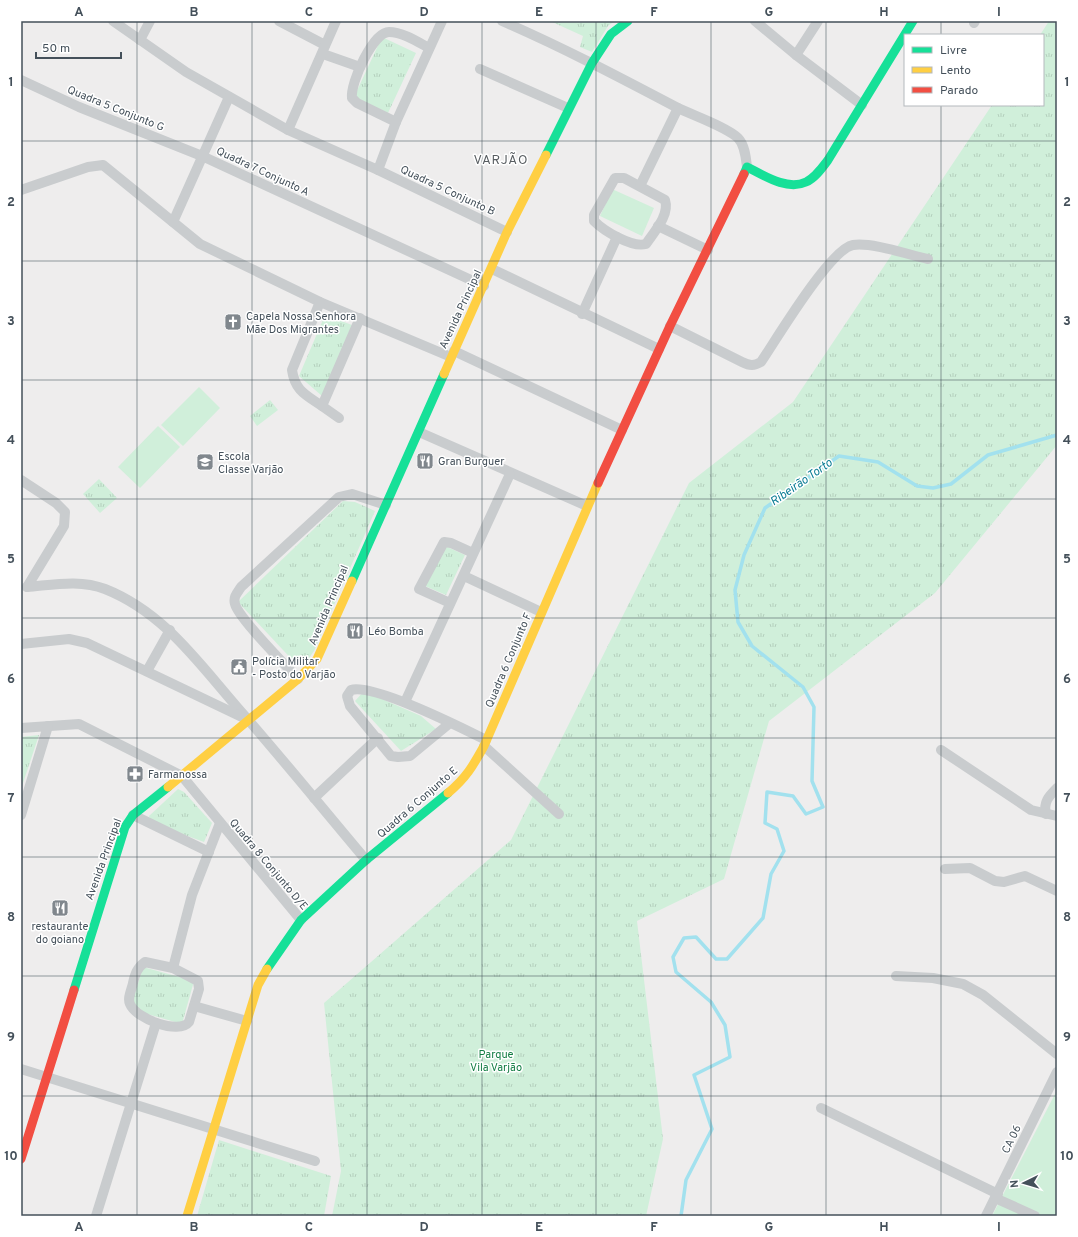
<svg xmlns="http://www.w3.org/2000/svg" width="1078" height="1237" font-family="Overpass,sans-serif">
<style>
.grass{fill:#d0efda}
.park{fill:url(#park-tufts)}
.lines{fill:none;stroke-linecap:round;stroke-linejoin:round}
.stream{stroke:#a2e1ee;stroke-width:3.5}
.street{stroke:#c9ccce;stroke-width:10}
.fast{stroke:#16e098;stroke-width:9}
.slow{stroke:#ffcf43;stroke-width:9}
.jam{stroke:#f24e42;stroke-width:9}
.grid{fill:none;stroke:#44505a;stroke-width:1;stroke-opacity:0.55}
.labels{text-anchor:middle;stroke-width:3;stroke-linejoin:round;paint-order:stroke}
.street-label{font-size:11px;fill:#44505a;stroke:#fff}
.poi-label{font-size:11px;fill:#44505a;stroke:#fff;text-anchor:start}
.park-label{font-size:11px;fill:#137d44;stroke:#fff}
.water-label{font-size:12px;font-style:italic;fill:#087b93;stroke:#fff}
.quarter-label{font-size:13px;letter-spacing:1px;fill:#585d61;stroke:#fff}
.neatline{fill:none;stroke:#44505a;stroke-width:1.5}
.grid-label{font-size:13px;text-anchor:middle;font-weight:bold;fill:#44505a}
</style>
<defs>
<pattern id="park-tufts" width="24" height="20" patternUnits="userSpaceOnUse"><rect width="24" height="20" fill="#d0efda"/><path d="M3 7l-1-3M5 7V3M7 7l1-3M15 17l-1-3M17 17v-4M19 17l1-3" fill="none" stroke="#b4cfbd"/></pattern>
</defs>
<rect width="100%" height="100%" fill="#eeeded"/>
<g class="grass">
<polygon points="612,189 654,208 642,236 600,216"/>
<polygon points="199,387 220,408 183,446 161,425"/>
<polygon points="158,426 180,447 140,488 118,467"/>
<polygon points="1057,1090 1057,1216 992,1216"/>
</g>
<g class="park">
<polygon points="550,21 615,21 608,26 592,52 580,47 583,36"/>
<polygon points="1049,21 1057,21 1057,445 935,593 769,721 724,879 637,921 663,1139 646,1216 332,1216 341,1171 324,1003 511,840 689,483 793,402 992,105 1043,105 1043,35 1040,35"/>
<polygon points="382,37 416,53 388,113 354,97"/>
<polygon points="325,315 352,325 322,396 299,376"/>
<polygon points="270,400 278,410 257,426 250,416"/>
<polygon points="99,479 117,498 100,513 83,494"/>
<polygon points="343,501 355,502 375,511 314,651 307,661 298,666 238,602"/>
<polygon points="443,545 465,555 446,595 425,586"/>
<polygon points="364,691 421,716 436,729 401,751 355,701"/>
<polygon points="39,735 21,789 21,737"/>
<polygon points="178,789 184,792 212,823 204,842 152,823 149,816"/>
<polygon points="143,967 194,981 182,1024 130,1009"/>
<polygon points="219,1140 331,1176 324,1216 197,1216"/>
</g>
<g class="lines">
<polyline class="stream" points="681,1216 686,1180 712,1129 694,1075 730,1057 725,1025 711,1002 676,972 673,957 684,938 696,937 716,959 727,959 763,918 771,874 784,851 777,829 765,823 767,792 793,796 806,814 823,807 812,781 814,707 803,687 752,646 738,622 735,590 744,555 765,508 839,456 878,462 917,486 933,488 951,484 988,455 1057,435"/>
<g class="street">
<polyline points="113,21 186,72 288,130 378,170 507,232"/>
<polyline points="279,21 325,45"/>
<path d="M502 21C562 47 619 77 676 107 692 115 727 127 738 138 745 145 746 159 747 167"/>
<polyline points="755,21 796,55 862,105"/>
<polyline points="974,23 975,21"/>
<polyline points="140,40 150,21"/>
<polyline points="323,54 360,67"/>
<polyline points="796,55 818,21"/>
<polyline points="480,69 568,108"/>
<polyline points="21,80 79,107 202,156 484,286"/>
<path d="M396 122 357 103 352 98C350 83 373 32 389 32 403 32 418 42 429 48"/>
<polyline points="288,130 336,21"/>
<polyline points="378,170 396,122 442,21"/>
<path d="M615 178H624L665 200C670 215 654 232 646 244 632 248 604 231 594 221V215Z"/>
<polyline points="640,186 678,108"/>
<polyline points="21,190 88,167 103,165 200,244 320,302 451,357"/>
<polyline points="173,222 229,97"/>
<polyline points="658,226 708,250"/>
<polyline points="492,269 659,349"/>
<path d="M320 302 292 370C295 391 306 395 322 406"/>
<polyline points="582,314 617,237"/>
<path d="M670 326 742 362C750 366 754 366 761 362 776 340 830 249 853 245 872 242 909 255 928 259"/>
<polyline points="454,351 622,430"/>
<polyline points="339,418 322,406 360,318"/>
<polyline points="419,432 587,506"/>
<polyline points="21,480 56,503 65,512 64,526 27,587"/>
<polyline points="464,576 541,612"/>
<path d="M27 587C52 585 80 579 105 589 163 612 197 661 237 707 281 757 323 809 366 860"/>
<polyline points="450,603 419,589 444,542 451,543 473,553"/>
<polyline points="21,644 69,639 87,643 244,718"/>
<polyline points="147,671 170,630"/>
<path d="M298 679C286 665 239 619 235 604 233 597 237 593 241 587L339 497 352 494 386 505"/>
<polyline points="405,702 510,474"/>
<path d="M450 723 410 756 398 757 391 756 350 706 347 696 351 690C373 683 462 728 486 740"/>
<polyline points="21,728 79,724 182,776 301,920"/>
<polyline points="484,746 559,814"/>
<polyline points="941,750 1031,810 1057,816"/>
<polyline points="314,798 378,738"/>
<path d="M1046 814C1043 802 1049 796 1057 788"/>
<polyline points="21,815 48,726"/>
<polyline points="133,815 209,852"/>
<polyline points="945,869 970,868 995,881 1004,882 1025,876 1057,891"/>
<path d="M145 962 173 968 198 981 199 989 189 1022C179 1035 136 1019 130 1004 127 998 132 989 133 983 135 974 137 968 145 962Z"/>
<polyline points="173,968 192,895 220,823"/>
<polyline points="896,976 933,978 963,984 983,995 1057,1054"/>
<polyline points="194,1006 247,1021"/>
<polyline points="21,1069 315,1161"/>
<polyline points="821,1108 998,1194"/>
<polyline points="995,1198 1035,1216"/>
<polyline points="96,1216 156,1023"/>
<polyline points="986,1216 1057,1072"/>
</g>
<g class="fast">
<polyline points="546,155 592,63 611,34 628,21"/>
<path d="M744 174 747 167C763 175 787 191 806 182 815 178 822 168 828 160L913 21"/>
<polyline points="352,581 444,374"/>
<polyline points="267,969 301,920 366,860 448,793"/>
<polyline points="74,990 125,827 133,815 168,787"/>
</g>
<g class="slow">
<polyline points="444,374 507,232 546,155"/>
<polyline points="168,787 298,679 317,659 352,581"/>
<path d="M448 793C466 778 473 766 484 746L598 483"/>
<polyline points="187,1216 258,985 267,969"/>
</g>
<g class="jam">
<polyline points="598,483 670,326 744,174"/>
<polyline points="21,1159 74,990"/>
</g>
</g>
<path class="grid" d="M137 21V1216M252 21V1216M367 21V1216M482 21V1216M596 21V1216M711 21V1216M826 21V1216M941 21V35M941 105V1216M21 141H1057M21 261H1057M21 380H1057M21 499H1057M21 618H1057M21 738H1057M21 857H1057M21 976H1057M21 1096H1057"/>
<defs>
<g id="church-square" transform="scale(0.9)"><rect x="-9" y="-9" width="18" height="18" rx="4" fill="#80878d" stroke="#fff"/><path d="M-1.2-6h2.4v3.5h3.3v2.4h-3.3V6h-2.4V-.1h-3.3v-2.4h3.3Z" fill="#fff"/></g>
<g id="restaurant-square" transform="scale(0.9)"><rect x="-9" y="-9" width="18" height="18" rx="4" fill="#80878d" stroke="#fff"/><path d="M-5-6h1v4h1v-4h1v4h1v-4h1v5L-1.5 .5V6h-2V.5L-5-1ZM5-6V6H3V1.5H1.5Q1.5-4 5-6Z" fill="#fff"/></g>
<g id="school-square" transform="scale(0.9)"><rect x="-9" y="-9" width="18" height="18" rx="4" fill="#80878d" stroke="#fff"/><path d="M0-5L7-2L0 1L-7-2ZM-4 1L0 2.5L4 1V4Q0 6-4 4Z" fill="#fff"/></g>
<g id="civic-square" transform="scale(0.9)"><rect x="-9" y="-9" width="18" height="18" rx="4" fill="#80878d" stroke="#fff"/><path d="M-.6-6.5H3V-4.5H.6V-3L4-1V1h2V6H-6V1h2V-1L-.6-3ZM-1.2 2.5V6h2.4V2.5Z" fill="#fff"/></g>
<g id="pharmacy-square" transform="scale(0.9)"><rect x="-9" y="-9" width="18" height="18" rx="4" fill="#80878d" stroke="#fff"/><path d="M-2-6h4v4h4v4h-4v4h-4v-4h-4v-4h4Z" fill="#fff"/></g>
</defs>
<g fill-rule="evenodd">
<use href="#church-square" x="233" y="322"/>
<use href="#restaurant-square" x="425" y="461"/>
<use href="#school-square" x="205" y="462"/>
<use href="#restaurant-square" x="355" y="631"/>
<use href="#civic-square" x="239" y="667"/>
<use href="#pharmacy-square" x="135" y="774"/>
<use href="#restaurant-square" x="60" y="908"/>
</g>
<g class="labels">
<g class="street-label">
<text transform="translate(116 108) rotate(22)" y="4">Quadra 5 Conjunto G</text>
<text transform="translate(263 171) rotate(25)" y="4">Quadra 7 Conjunto A</text>
<text transform="translate(448 190) rotate(25)" y="4">Quadra 5 Conjunto B</text>
<text transform="translate(460 309) rotate(-65)" y="4">Avenida Principal</text>
<text transform="translate(328 605) rotate(-67)" y="4">Avenida Principal</text>
<text transform="translate(508 660) rotate(-67)" y="4">Quadra 6 Conjunto F</text>
<text transform="translate(417 802) rotate(-41)" y="4">Quadra 6 Conjunto E</text>
<text transform="translate(103 859) rotate(-70)" y="4">Avenida Principal</text>
<text transform="translate(269 864) rotate(50)" y="4">Quadra 8 Conjunto D/E</text>
<text transform="translate(1011 1139) rotate(-64)" y="4">CA 06</text>
</g>
<g class="poi-label">
<text x="246" y="320">Capela Nossa Senhora<tspan x="246" dy="13">Mãe Dos Migrantes</tspan></text>
<text x="218" y="460">Escola<tspan x="218" dy="13">Classe Varjão</tspan></text>
<text x="438" y="465">Gran Burguer</text>
<text x="368" y="635">Léo Bomba</text>
<text x="252" y="665">Polícia Militar<tspan x="252" dy="13">- Posto do Varjão</tspan></text>
<text x="148" y="778">Farmanossa</text>
<text x="60" y="930" text-anchor="middle">restaurante<tspan x="60" dy="13">do goiano</tspan></text>
</g>
<g class="park-label">
<text x="496" y="1058">Parque<tspan x="496" dy="13">Vila Varjão</tspan></text>
</g>
<g class="water-label">
<text transform="translate(801 482) rotate(-35)" y="4">Ribeirão Torto</text>
</g>
<g class="quarter-label">
<text x="501" y="164">VARJÃO</text>
</g>
</g>
<rect width="1078" height="1237" fill="none" stroke="#ffffff" stroke-width="44"/>
<rect x="904" y="34" width="140" height="72" fill="#ffffff" stroke="#b4b9bd"/>
<rect x="912" y="47" width="20" height="6" fill="#16e098" stroke="#b4b9bd"/>
<text x="940" y="54" font-size="12" fill="#44505a">Livre</text>
<rect x="912" y="67" width="20" height="6" fill="#ffcf43" stroke="#b4b9bd"/>
<text x="940" y="74" font-size="12" fill="#44505a">Lento</text>
<rect x="912" y="87" width="20" height="6" fill="#f24e42" stroke="#b4b9bd"/>
<text x="940" y="94" font-size="12" fill="#44505a">Parado</text>
<g transform="translate(1024 1183) rotate(265)" stroke="#ffffff" stroke-width="3" paint-order="stroke">
<path d="M0-3L7 15L0 10L-7 15Z" fill="#44505a"/>
<text y="-6" font-size="11" font-weight="bold" text-anchor="middle" fill="#44505a">N</text>
</g>
<path d="M36 52v6h85v-6" fill="none" stroke="#44505a" stroke-width="2"/>
<text x="42" y="52" font-size="12" fill="#44505a" stroke="#ffffff" stroke-width="3" paint-order="stroke">50 m</text>
<rect x="22" y="22" width="1034" height="1193" class="neatline"/>
<g class="grid-label">
<text x="79" y="16">A</text>
<text x="194" y="16">B</text>
<text x="309" y="16">C</text>
<text x="424" y="16">D</text>
<text x="539" y="16">E</text>
<text x="654" y="16">F</text>
<text x="769" y="16">G</text>
<text x="884" y="16">H</text>
<text x="999" y="16">I</text>
<text x="11" y="86">1</text>
<text x="1067" y="86">1</text>
<text x="11" y="206">2</text>
<text x="1067" y="206">2</text>
<text x="11" y="325">3</text>
<text x="1067" y="325">3</text>
<text x="11" y="444">4</text>
<text x="1067" y="444">4</text>
<text x="11" y="563">5</text>
<text x="1067" y="563">5</text>
<text x="11" y="683">6</text>
<text x="1067" y="683">6</text>
<text x="11" y="802">7</text>
<text x="1067" y="802">7</text>
<text x="11" y="921">8</text>
<text x="1067" y="921">8</text>
<text x="11" y="1041">9</text>
<text x="1067" y="1041">9</text>
<text x="11" y="1160">10</text>
<text x="1067" y="1160">10</text>
<text x="79" y="1231">A</text>
<text x="194" y="1231">B</text>
<text x="309" y="1231">C</text>
<text x="424" y="1231">D</text>
<text x="539" y="1231">E</text>
<text x="654" y="1231">F</text>
<text x="769" y="1231">G</text>
<text x="884" y="1231">H</text>
<text x="999" y="1231">I</text>
</g>
</svg>
